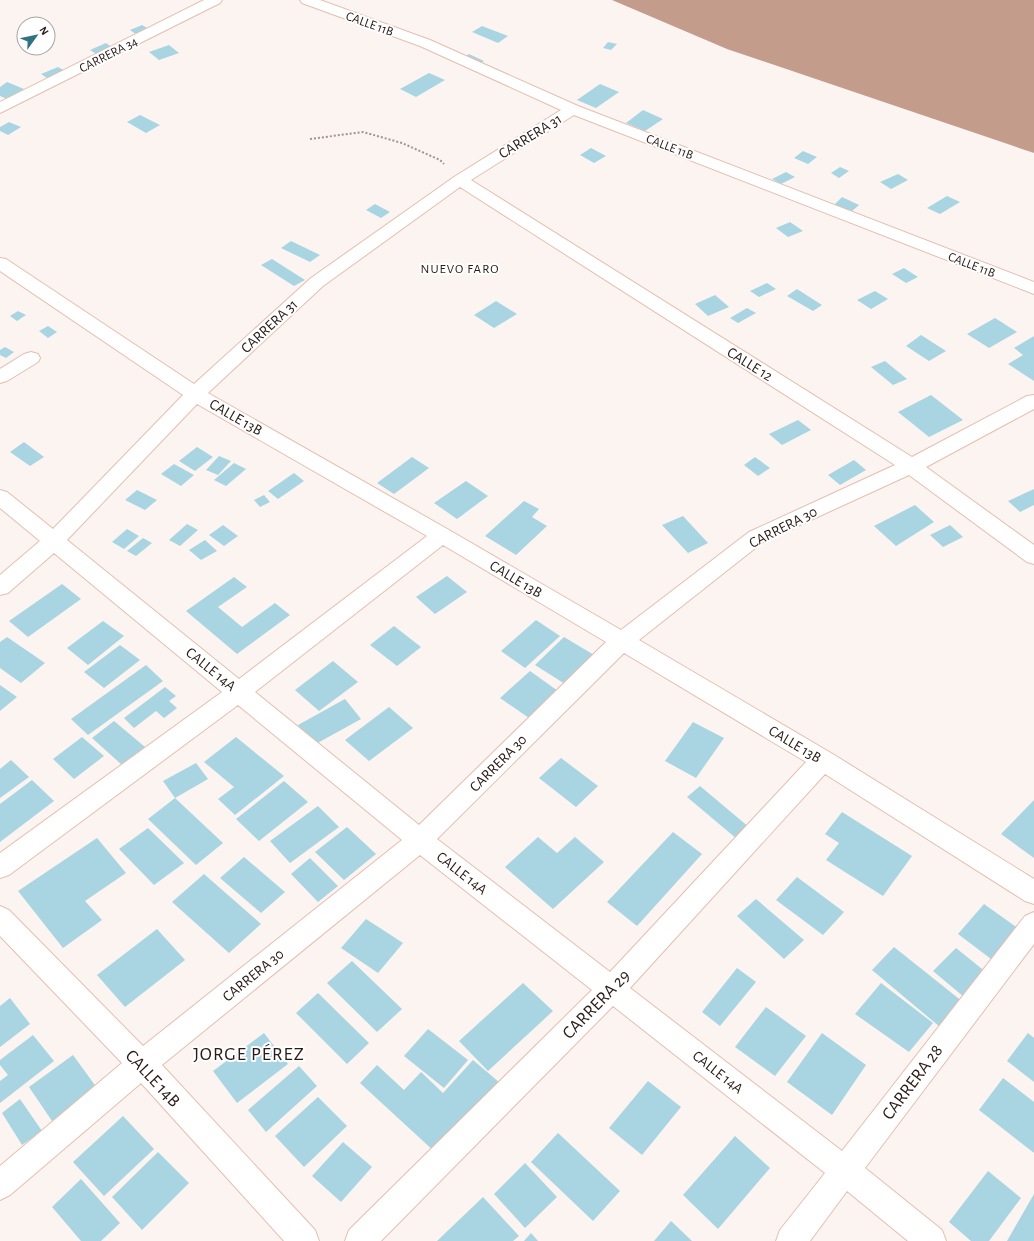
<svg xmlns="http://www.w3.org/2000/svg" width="1034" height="1241" font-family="'Alegreya Sans',sans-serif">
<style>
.water{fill:#c49c8c}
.building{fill:#a8d5e1}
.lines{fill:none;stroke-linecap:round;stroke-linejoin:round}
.minor-casing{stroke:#e5beae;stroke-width:2}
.path{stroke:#9f9490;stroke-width:2;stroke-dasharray:2 2;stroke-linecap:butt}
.minor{fill:#fff;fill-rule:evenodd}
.labels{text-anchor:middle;stroke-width:4;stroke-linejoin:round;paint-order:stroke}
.far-street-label{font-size:13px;fill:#291b16;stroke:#fff}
.far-neighbourhood-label{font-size:13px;letter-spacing:1px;fill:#291b16;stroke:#fff}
.street-label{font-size:15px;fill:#291b16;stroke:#fff}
.near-street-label{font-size:18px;fill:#291b16;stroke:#fff}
.near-neighbourhood-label{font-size:19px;letter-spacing:1px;fill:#291b16;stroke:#fff}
</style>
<rect width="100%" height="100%" fill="#fcf4f1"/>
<polygon class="water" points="612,0 1034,0 1034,153 727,49"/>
<g class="building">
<polygon points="142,25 149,29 137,35 130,30"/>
<polygon points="482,26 508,36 498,43 472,32"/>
<polygon points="608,42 617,44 611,50 603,48"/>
<polygon points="106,43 113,48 98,55 90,50"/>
<polygon points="169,45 179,53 159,60 149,52"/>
<polygon points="469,54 484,61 478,65 463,58"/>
<polygon points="58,67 67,72 50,80 41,74"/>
<polygon points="429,73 445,80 416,97 400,89"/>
<polygon points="7,82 24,89 7,99 0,96 0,87"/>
<polygon points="600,84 619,92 596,108 577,100"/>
<polygon points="643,110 663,119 645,131 626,123"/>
<polygon points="140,115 160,125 146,133 127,122"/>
<polygon points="9,122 21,127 8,135 0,131 0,127"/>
<polygon points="591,148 606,156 594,163 580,155"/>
<polygon points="803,151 817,157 808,164 794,158"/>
<polygon points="840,167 849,171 839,178 831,173"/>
<polygon points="786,172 795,177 781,184 772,179"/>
<polygon points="898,174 908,180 891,189 880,182"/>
<polygon points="947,196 960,202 940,214 927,208"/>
<polygon points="842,197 859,205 851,212 834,205"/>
<polygon points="375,204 390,212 381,218 366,210"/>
<polygon points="790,222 803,231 788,237 776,228"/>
<polygon points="291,241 320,255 310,262 281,248"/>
<polygon points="272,259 305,280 294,286 261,265"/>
<polygon points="904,268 918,277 906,283 892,274"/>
<polygon points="767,283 776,289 759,297 750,291"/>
<polygon points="797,289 822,305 813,311 787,296"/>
<polygon points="875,291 888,299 871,309 857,300"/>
<polygon points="715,295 729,307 708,316 695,304"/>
<polygon points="496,301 517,314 494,328 474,315"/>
<polygon points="747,308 756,313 738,323 730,318"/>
<polygon points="18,311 26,315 17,321 10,316"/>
<polygon points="995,318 1017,332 989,348 967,334"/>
<polygon points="48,326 57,332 48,338 39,331"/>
<polygon points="921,335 946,351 929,361 906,346"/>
<polygon points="1034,336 1034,381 1008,364 1023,355 1014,348"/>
<polygon points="5,347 14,352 6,358 0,355 0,350"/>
<polygon points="885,361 907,379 893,385 871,367"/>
<polygon points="931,395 963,420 929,437 898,412"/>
<polygon points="798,420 811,430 782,445 769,434"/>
<polygon points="24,442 44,457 30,466 10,452"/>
<polygon points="197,447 213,457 195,471 179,461"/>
<polygon points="219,456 231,461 218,475 206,470"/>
<polygon points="412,457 429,468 394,494 377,483"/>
<polygon points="755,457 770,468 758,476 744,465"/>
<polygon points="854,460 866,470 840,485 828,475"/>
<polygon points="234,463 246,469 226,486 214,480"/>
<polygon points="174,464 194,475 181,486 161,474"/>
<polygon points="294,473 304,481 278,499 268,491"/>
<polygon points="466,481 488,496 457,519 434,503"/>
<polygon points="1034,489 1034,505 1020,512 1008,501"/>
<polygon points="137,490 157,500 145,510 125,500"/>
<polygon points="264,495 270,502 260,507 254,500"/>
<polygon points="524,501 539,509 532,517 547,526 516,555 485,536"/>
<polygon points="915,505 934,522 896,546 874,526"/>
<polygon points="683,516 708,543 688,553 662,525"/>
<polygon points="187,524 198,530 180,546 169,540"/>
<polygon points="223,525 238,536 224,546 209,535"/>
<polygon points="950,525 963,537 943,547 930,535"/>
<polygon points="127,529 139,536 124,549 112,542"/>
<polygon points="143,538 152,543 136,556 127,551"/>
<polygon points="205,540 217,551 201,560 189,550"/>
<polygon points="447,576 467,592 435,614 416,597"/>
<polygon points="234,577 247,587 218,607 242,627 275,603 290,615 237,654 186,611"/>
<polygon points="62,584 81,599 28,637 9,621"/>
<polygon points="536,620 560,636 525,668 501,651"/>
<polygon points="103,621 124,636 88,665 67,648"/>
<polygon points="394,626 421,647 397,666 370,645"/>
<polygon points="7,637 45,663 21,683 0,668 0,642"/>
<polygon points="564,637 594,655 565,684 535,665"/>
<polygon points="120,645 140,660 104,688 84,672"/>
<polygon points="333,661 358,682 319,711 295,690"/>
<polygon points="146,665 163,681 88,735 71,719"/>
<polygon points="530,671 558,691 529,718 500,698"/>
<polygon points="0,685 17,697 0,711"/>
<polygon points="165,687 176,696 169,701 177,708 164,718 156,711 134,728 124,718"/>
<polygon points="345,699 361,719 314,745 298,725"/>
<polygon points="389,707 413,728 369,761 345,740"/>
<polygon points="114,721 145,747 122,765 92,738"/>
<polygon points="693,722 724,738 696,778 665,761"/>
<polygon points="82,737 104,756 74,779 53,759"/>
<polygon points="236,737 284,776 235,815 218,799 234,787 204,762"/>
<polygon points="561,758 598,786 576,807 539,778"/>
<polygon points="11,760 29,777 0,798 0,769"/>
<polygon points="196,763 208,779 175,798 223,843 196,865 148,819 175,798 163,781"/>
<polygon points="32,780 54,801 0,842 0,804"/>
<polygon points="284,781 308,802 259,841 236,819"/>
<polygon points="700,786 750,828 737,839 687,797"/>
<polygon points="1034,800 1034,858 1001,834"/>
<polygon points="318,806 339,827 290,863 270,841"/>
<polygon points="842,812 912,856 883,896 826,860 839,843 825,834"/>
<polygon points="347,827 376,854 344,880 315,852"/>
<polygon points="148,828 184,863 154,885 119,849"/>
<polygon points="673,832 702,854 637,926 607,902"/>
<polygon points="538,837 557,853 575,837 604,862 553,909 505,867"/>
<polygon points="97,838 126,873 85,901 102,920 63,948 18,891"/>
<polygon points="244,857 285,892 261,913 220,878"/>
<polygon points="310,858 338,886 318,902 291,874"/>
<polygon points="204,874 261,924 229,953 172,902"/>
<polygon points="797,877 844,912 823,935 776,900"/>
<polygon points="756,899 804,940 784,959 737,916"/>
<polygon points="984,904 1022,931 995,962 958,934"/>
<polygon points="366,919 403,943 378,973 341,948"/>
<polygon points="157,929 185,960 125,1007 97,975"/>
<polygon points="894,947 963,1002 940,1027 872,970"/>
<polygon points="956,948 987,973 964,997 933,971"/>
<polygon points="352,961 402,1009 377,1032 327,983"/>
<polygon points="737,968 756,982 720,1026 702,1012"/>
<polygon points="523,983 553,1011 488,1071 459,1041"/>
<polygon points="881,983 933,1023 909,1052 855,1014"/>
<polygon points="318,993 369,1043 347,1064 296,1013"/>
<polygon points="10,998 30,1024 0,1047 0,1006"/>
<polygon points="766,1007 806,1036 775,1076 735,1047"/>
<polygon points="428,1029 468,1060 444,1088 404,1056"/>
<polygon points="264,1033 288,1064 237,1103 213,1071"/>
<polygon points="822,1033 866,1065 832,1115 787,1082"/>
<polygon points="1028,1033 1034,1038 1034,1082 1007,1061"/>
<polygon points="33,1035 54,1061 0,1103 0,1081 8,1075 0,1065 0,1060"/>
<polygon points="73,1055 97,1088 52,1121 29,1087"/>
<polygon points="473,1060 500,1083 436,1153 360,1083 377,1065 404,1090 421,1072 443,1093"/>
<polygon points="299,1066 317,1086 266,1132 248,1110"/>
<polygon points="1003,1078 1034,1102 1034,1153 979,1110"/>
<polygon points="648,1081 681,1107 642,1155 609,1128"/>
<polygon points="318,1097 347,1126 304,1167 275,1136"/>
<polygon points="20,1099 42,1131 22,1145 2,1113"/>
<polygon points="123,1116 154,1149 104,1196 73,1162"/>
<polygon points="558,1133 620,1191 593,1221 531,1162"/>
<polygon points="735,1136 770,1168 718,1229 683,1195"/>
<polygon points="343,1142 372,1167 341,1202 312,1176"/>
<polygon points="158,1152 189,1183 142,1230 112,1197"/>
<polygon points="525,1163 557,1197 525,1228 494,1194"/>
<polygon points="988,1171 1021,1198 989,1241 971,1241 949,1222"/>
<polygon points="81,1179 120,1223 101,1241 81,1241 52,1207"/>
<polygon points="1034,1194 1034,1241 1007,1241"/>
<polygon points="483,1197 519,1236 513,1241 437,1241"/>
<polygon points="671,1221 692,1241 654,1241"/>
<polygon points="531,1233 538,1241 524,1241"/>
</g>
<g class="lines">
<g class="minor-casing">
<g id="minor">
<polygon points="204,0 222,0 220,3 0,113 0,102"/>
<path d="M300 0H320L430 40 578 106 1034 282V294L574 115 471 180 912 457 1027 396 1034 395V409L926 467 1034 545V564L1027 562 909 475 763 542 639 640 831 753 1034 879V904L1025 901 825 774 630 988 842 1151 1025 916 1034 912V944L865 1168 942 1230 946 1241H908L847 1191 810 1241H776L780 1230 825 1173 613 1006 381 1241H345L349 1230 592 990 420 855 162 1065 315 1230 319 1241H284L141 1083 10 1195 0 1200V1166L122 1063 0 936V906L9 910 143 1046 402 840 238 705 9 875 0 878V853L222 692 54 553 8 593 0 595V575L40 541 0 508V490L7 492 53 529 183 395 0 271V258L6 259 194 384 311 278 454 177 561 110 420 46 302 3ZM460 187 895 465 749 532 621 630 449 530 208 393 323 286ZM197 404 427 536 239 679 67 540ZM443 545 606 642 419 825 255 692ZM624 653 806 762 610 972 437 839Z"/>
<polygon points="31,352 38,354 40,358 38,362 7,381 0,383 0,369 24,354"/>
</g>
</g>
<polyline class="path" points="310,139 363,132 402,143 440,160 444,164"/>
<use href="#minor" class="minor"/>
</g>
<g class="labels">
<g class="far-street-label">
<text transform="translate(370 23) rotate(20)" y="5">CALLE 11B</text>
<text transform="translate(108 54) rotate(-27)" y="5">CARRERA 34</text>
<text transform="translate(670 146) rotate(21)" y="5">CALLE 11B</text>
<text transform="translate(972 264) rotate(21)" y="5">CALLE 11B</text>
</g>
<g class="far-neighbourhood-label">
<text x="460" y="273">NUEVO FARO</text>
</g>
<g class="street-label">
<text transform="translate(530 136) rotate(-32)" y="5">CARRERA 31</text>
<text transform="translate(269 326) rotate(-43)" y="5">CARRERA 31</text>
<text transform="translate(750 364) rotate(32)" y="5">CALLE 12</text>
<text transform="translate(236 417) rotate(30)" y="5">CALLE 13B</text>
<text transform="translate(783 527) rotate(-27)" y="5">CARRERA 30</text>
<text transform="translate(516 579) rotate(31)" y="5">CALLE 13B</text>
<text transform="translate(211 669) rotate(39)" y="5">CALLE 14A</text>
<text transform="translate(795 744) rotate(31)" y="5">CALLE 13B</text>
<text transform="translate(498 763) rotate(-45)" y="5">CARRERA 30</text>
<text transform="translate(462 873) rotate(38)" y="5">CALLE 14A</text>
<text transform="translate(253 975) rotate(-39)" y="5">CARRERA 30</text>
<text transform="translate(718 1072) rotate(38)" y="5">CALLE 14A</text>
</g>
<g class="near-street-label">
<text transform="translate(596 1004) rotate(-46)" y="6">CARRERA 29</text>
<text transform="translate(153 1078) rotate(47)" y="6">CALLE 14B</text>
<text transform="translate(912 1082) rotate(-53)" y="6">CARRERA 28</text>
</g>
<g class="near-neighbourhood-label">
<text x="249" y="1060">JORGE PÉREZ</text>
</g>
</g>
<g transform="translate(36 36) rotate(57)"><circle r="19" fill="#ffffff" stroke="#a9a4a2"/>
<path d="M0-3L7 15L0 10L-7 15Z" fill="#2f7383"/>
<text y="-6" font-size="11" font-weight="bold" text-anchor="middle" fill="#291b16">N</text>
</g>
</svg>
